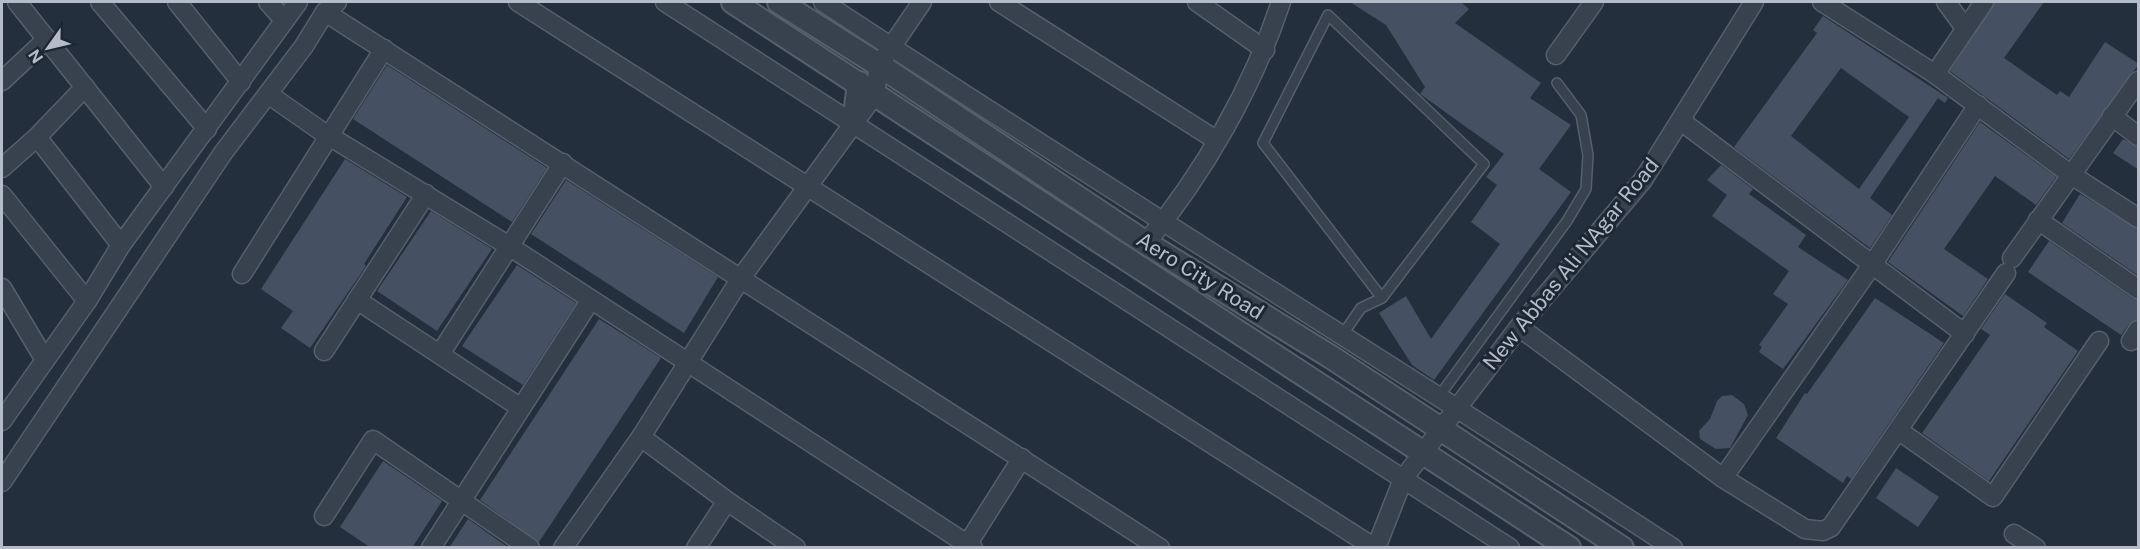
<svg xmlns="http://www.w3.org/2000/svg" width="2140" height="549" font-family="'Public Sans',sans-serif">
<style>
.building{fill:#455162;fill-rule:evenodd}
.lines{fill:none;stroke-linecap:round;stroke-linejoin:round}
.service-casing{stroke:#565f6c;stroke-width:12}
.minor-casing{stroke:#565f6c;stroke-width:21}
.tertiary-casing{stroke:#565f6c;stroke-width:26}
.service{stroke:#38414e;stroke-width:9}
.minor{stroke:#38414e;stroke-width:18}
.tertiary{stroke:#38414e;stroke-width:22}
.labels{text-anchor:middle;stroke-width:6;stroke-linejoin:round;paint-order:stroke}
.street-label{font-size:21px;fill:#b4bcc9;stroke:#1d2633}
</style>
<rect width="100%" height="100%" fill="#242f3e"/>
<g class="building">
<polygon points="1350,2 1461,2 1469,9 1455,23 1541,83 1530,98 1571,125 1539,169 1571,192 1434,380 1412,365 1379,313 1406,296 1431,339 1500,244 1471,222 1497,185 1486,177 1504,154 1420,94 1425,87 1386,25"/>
<polygon points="1995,2 2044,2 2004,58 2057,95 2060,91 2069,97 2105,42 2139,64 2069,159 1950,71"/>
<path d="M1823 16 1948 98 1945 103 1938 98 1870 198 1892 215 1870 248 1734 147 1817 33 1813 30ZM1841 68 1909 117 1859 189 1791 136Z"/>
<polygon points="387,65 547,168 512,222 353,119"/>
<polygon points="1980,122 2056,177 2036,205 1995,176 1944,249 1988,279 1963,316 1888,262"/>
<polygon points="2123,139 2139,147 2139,170 2113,153"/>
<polygon points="345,159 407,197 364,264 366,266 310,348 281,328 293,311 261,289"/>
<polygon points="1721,165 1753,189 1749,194 1806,235 1798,247 1848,280 1783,369 1759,352 1762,347 1759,345 1788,304 1773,294 1789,271 1712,216 1727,195 1707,180"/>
<polygon points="566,180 718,277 684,333 531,234"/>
<polygon points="2080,194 2139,229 2139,276 2062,223"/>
<polygon points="431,211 492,249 437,331 377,291"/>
<polygon points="2049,241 2132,298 2139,300 2139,319 2129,324 2121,335 2028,272"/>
<polygon points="517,265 576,303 523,385 462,346"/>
<polygon points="2005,294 2047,323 2044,327 2078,351 1989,481 1922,433 1990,335 1981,329"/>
<polygon points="1875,298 1944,343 1851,479 1847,476 1843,483 1776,438 1805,393 1807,394"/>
<polygon points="599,319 661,358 539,542 480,500"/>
<polygon points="1732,395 1744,404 1748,415 1730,448 1716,449 1700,439 1699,431 1710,419 1717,401 1722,396"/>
<polygon points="383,461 442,501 412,548 371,548 340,527"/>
<polygon points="1896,468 1939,497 1918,527 1876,498"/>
<polygon points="468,519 509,548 449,548"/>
</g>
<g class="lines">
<g class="service-casing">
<g id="service">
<polyline points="1343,334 1361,308 1382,298 1484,164 1328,15 1263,143 1382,298"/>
<polyline points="1440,395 1567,221 1586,189 1588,155 1581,115 1557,83"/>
</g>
</g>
<g class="minor-casing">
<g id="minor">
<polyline points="17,2 164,187"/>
<polyline points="100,2 207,129"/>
<polyline points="177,2 241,82"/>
<polyline points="268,2 284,20"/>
<polyline points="518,2 1375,548"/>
<polyline points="665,2 1510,548"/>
<path d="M823 2C1104 188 1391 363 1673 548"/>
<polyline points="999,2 1216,140"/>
<polyline points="1197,2 1265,50"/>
<polyline points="1822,2 1935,74 2070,174 2138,218"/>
<polyline points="1946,2 1965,28"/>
<polyline points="325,12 1160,548"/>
<polyline points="1556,55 1594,2"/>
<polyline points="1935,74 1984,2"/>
<polyline points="2,81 47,39"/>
<polyline points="268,94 321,131 509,246 973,548"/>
<polyline points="2112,116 2138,136"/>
<polyline points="1681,121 1965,334"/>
<polyline points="37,137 121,245"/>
<polyline points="2,168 37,137 85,87"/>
<polyline points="2,195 87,301"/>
<polyline points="2038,220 2138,289"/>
<path d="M1146 243C1204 173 1253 87 1281 2"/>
<polyline points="2012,258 2138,81"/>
<polyline points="242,274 384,49"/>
<polyline points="2,288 45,360"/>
<polyline points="357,300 521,408"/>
<polyline points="1519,327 1723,478 1805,529 1823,531 1831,527 2006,273"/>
<polyline points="2131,341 2138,330"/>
<polyline points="324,351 426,194"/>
<polyline points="440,354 563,163"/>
<polyline points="2,421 87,301 121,245 298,2"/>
<polyline points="1898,430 1993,497 2099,341"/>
<polyline points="641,437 727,501 796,548"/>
<polyline points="1723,478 1872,265 1978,105"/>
<polyline points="2,482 223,153 304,46 325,12 337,2"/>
<polyline points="324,516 373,440 530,548"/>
<polyline points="2014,534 2036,548"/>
<polyline points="431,548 590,301"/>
<polyline points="563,548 641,437 741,278 875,94 879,65 922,2"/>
<polyline points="696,548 727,501"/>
<polyline points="965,548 1022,458"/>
<polyline points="1376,548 1403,479 1519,327 1643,180 1754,2"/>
</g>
</g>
<g class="tertiary-casing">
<g id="tertiary">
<polyline points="733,2 1569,548"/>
<polyline points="779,2 879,65 1146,243 1331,357 1622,548"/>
<polyline points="854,124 859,83"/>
</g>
</g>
<use href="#service" class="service"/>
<use href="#minor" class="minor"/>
<use href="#tertiary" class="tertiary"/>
</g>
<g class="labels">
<g class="street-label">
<text transform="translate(1571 264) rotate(-51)" y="7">New Abbas Ali NAgar Road</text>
<text transform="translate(1200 276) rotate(32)" y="7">Aero City Road</text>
</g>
</g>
<rect width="2140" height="549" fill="none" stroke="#b4bcc9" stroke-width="6"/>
<g transform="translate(48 48) rotate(236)" stroke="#1d2633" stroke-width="4.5" paint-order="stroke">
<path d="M0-4.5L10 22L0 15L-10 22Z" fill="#b4bcc9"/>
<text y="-9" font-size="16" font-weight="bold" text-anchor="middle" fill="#b4bcc9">N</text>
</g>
</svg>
